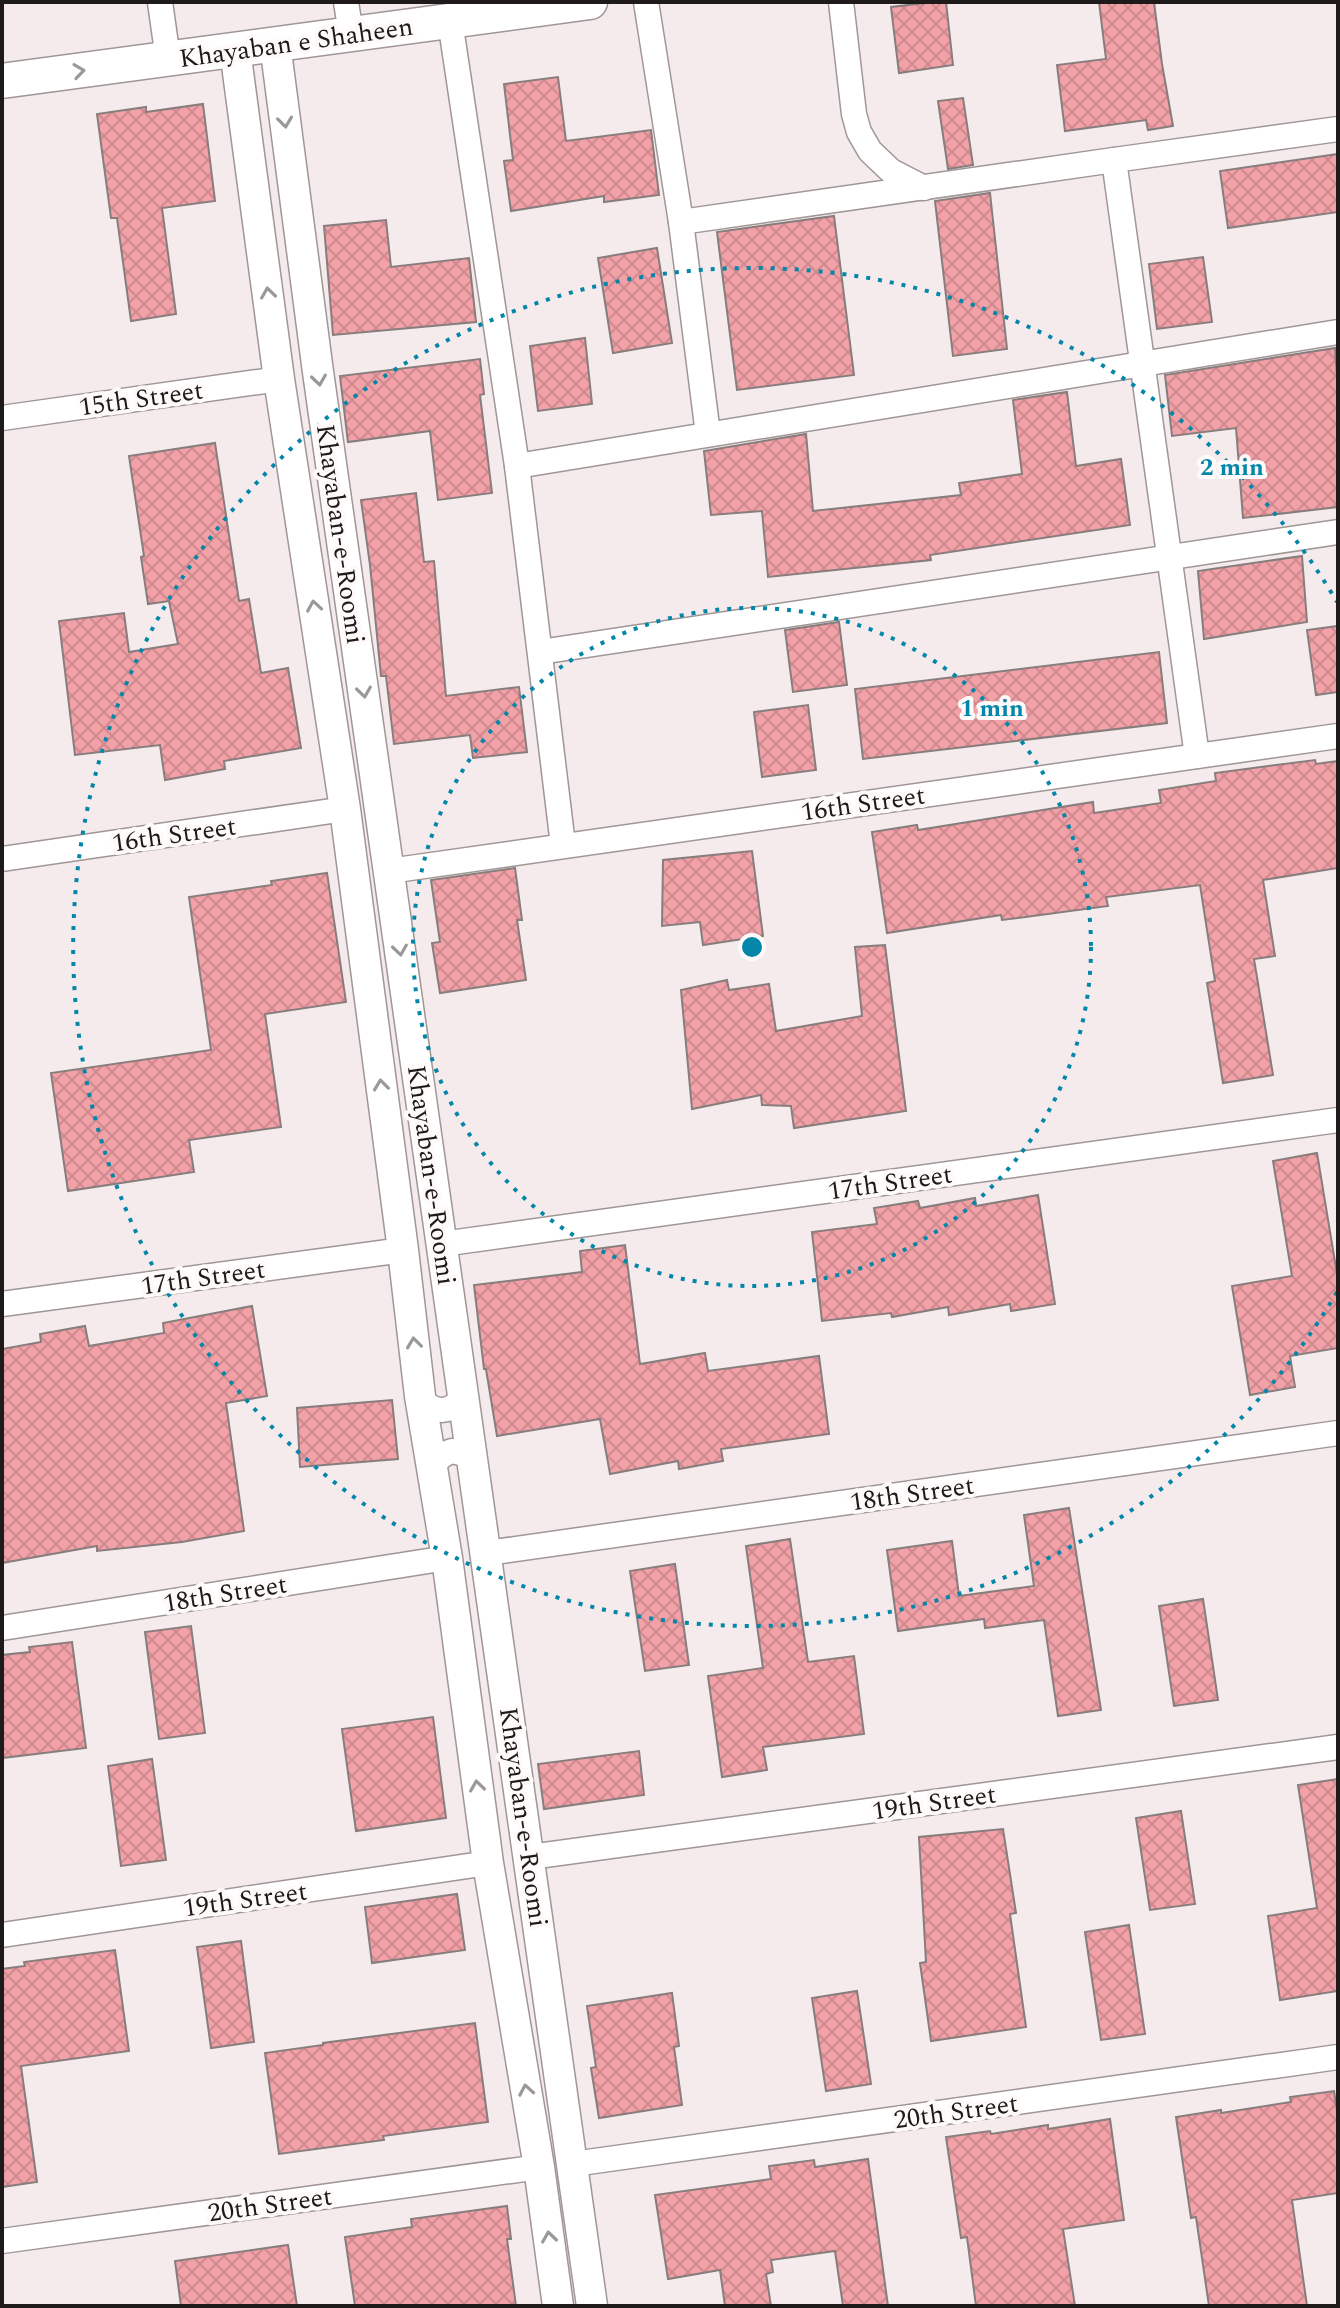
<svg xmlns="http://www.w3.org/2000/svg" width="1340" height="2308" font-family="Spectral,serif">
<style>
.building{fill:url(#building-cross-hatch);stroke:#877d7d;stroke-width:2}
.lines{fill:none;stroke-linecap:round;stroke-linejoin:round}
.minor-casing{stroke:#a09696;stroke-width:27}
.tertiary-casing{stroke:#a09696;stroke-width:33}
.secondary-casing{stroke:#a09696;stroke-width:37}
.minor{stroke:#fff;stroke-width:24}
.tertiary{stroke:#fff;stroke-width:30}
.secondary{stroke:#fff;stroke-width:34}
.oneway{stroke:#9a9898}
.ring{fill:none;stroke:#0486a9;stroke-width:4;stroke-dasharray:4 8}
.labels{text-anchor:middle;stroke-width:8;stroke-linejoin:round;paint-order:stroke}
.street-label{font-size:26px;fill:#1e1a1a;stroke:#fffafa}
.centre{fill:#0486a9;stroke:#fffafa;stroke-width:4}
.ring-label{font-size:24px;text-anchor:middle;font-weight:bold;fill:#0486a9;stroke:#fffafa;stroke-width:8;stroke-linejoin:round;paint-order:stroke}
</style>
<defs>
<pattern id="building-cross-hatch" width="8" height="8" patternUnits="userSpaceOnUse" patternTransform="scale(2)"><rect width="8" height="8" fill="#f2a1a7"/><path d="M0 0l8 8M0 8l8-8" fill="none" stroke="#cf8a8f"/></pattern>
</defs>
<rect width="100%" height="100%" fill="#f6ebec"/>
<g class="building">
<polygon points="934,2 946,2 953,65 899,73 891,7"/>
<polygon points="1099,2 1154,2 1162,64 1173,126 1148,130 1146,120 1065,131 1057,65 1106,59"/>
<polygon points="558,77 566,141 651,130 659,195 604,202 604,196 511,211 504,161 513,160 504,84"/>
<polygon points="963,98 973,165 948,169 938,101"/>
<polygon points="203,104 215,201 162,208 176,314 131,321 117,218 111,218 97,114 146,107 146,112"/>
<polygon points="1338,154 1338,212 1228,228 1220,171"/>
<polygon points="990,193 1007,349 953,356 935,201"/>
<polygon points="834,216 854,375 737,390 717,232"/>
<polygon points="386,220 391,267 469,258 476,322 333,335 324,226"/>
<polygon points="657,248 672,343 613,353 598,258"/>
<polygon points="1203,257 1212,322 1157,329 1149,264"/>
<polygon points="585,338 592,404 538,411 530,346"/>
<polygon points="1335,348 1338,390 1338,507 1243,518 1236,428 1172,436 1165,375"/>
<polygon points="480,359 484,394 480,395 492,493 438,500 430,431 348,442 340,376"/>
<polygon points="1067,392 1076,466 1121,459 1130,525 930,555 931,560 768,577 762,511 711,515 704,451 806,434 813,511 961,495 959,483 1022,474 1013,400"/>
<polygon points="215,443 239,601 249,599 261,673 288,668 301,748 224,761 225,769 165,780 160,745 75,755 59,621 124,613 129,652 178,644 169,601 148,604 141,557 144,556 129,456"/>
<polygon points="416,493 424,562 434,561 446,696 519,687 527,752 473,758 470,735 394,744 386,676 381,676 370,565 361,500"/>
<polygon points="1302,556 1307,622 1204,639 1198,571"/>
<polygon points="839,622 847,685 793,692 785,630"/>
<polygon points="1338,626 1338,692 1316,695 1307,630"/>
<polygon points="1159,652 1167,723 863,759 855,689"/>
<polygon points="808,705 816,770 762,777 754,712"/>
<polygon points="1315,760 1316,764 1338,761 1338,868 1263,880 1275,956 1254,959 1273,1075 1223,1083 1207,983 1215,981 1200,885 1106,897 1108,906 1002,920 1001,915 887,933 872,832 917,825 918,830 1093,802 1094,813 1161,803 1159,790 1216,781 1215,773"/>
<polygon points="752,851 763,936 703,945 700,922 662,926 663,860"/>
<polygon points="515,868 522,920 517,920 526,980 440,993 432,943 440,942 431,880"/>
<polygon points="327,873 346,1002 265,1014 281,1127 189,1140 194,1172 68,1191 51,1073 211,1050 189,897 272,885 271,881"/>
<polygon points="885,945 906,1111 794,1128 791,1106 762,1105 761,1095 692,1109 681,990 727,980 729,990 769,984 776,1031 862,1016 855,947"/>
<polygon points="1317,1153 1338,1280 1338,1348 1290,1356 1295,1387 1250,1395 1232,1286 1292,1276 1273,1161"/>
<polygon points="1038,1195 1055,1304 1011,1311 1010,1304 949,1315 948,1307 892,1317 891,1313 822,1321 812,1232 877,1224 874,1208 918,1201 920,1208 975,1198 976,1206"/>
<polygon points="625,1245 640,1364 705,1353 708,1371 819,1356 829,1434 721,1449 723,1461 679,1469 678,1461 610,1474 600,1419 497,1436 486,1369 484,1369 474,1285 582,1272 580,1251"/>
<polygon points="252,1306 267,1396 226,1403 244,1531 182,1542 97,1551 97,1546 2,1563 2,1349 41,1342 40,1334 85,1326 89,1346 164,1333 163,1323"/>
<polygon points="392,1400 398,1459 300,1467 297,1408"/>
<polygon points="1069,1508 1101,1710 1058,1716 1044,1620 985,1628 984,1619 898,1631 887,1550 952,1541 959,1596 1034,1586 1024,1515"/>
<polygon points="790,1539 808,1662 854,1656 864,1734 763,1747 767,1770 722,1777 708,1676 763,1668 746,1546"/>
<polygon points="675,1564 689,1665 645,1671 630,1571"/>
<polygon points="1203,1599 1218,1700 1174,1706 1159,1606"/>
<polygon points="191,1626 205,1733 159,1739 145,1632"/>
<polygon points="72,1642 86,1748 2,1758 2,1655 30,1652 29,1647"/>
<polygon points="433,1717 446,1818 356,1831 342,1729"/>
<polygon points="639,1751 644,1795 544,1809 538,1764"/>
<polygon points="152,1759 166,1860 121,1866 108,1766"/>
<polygon points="1338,1779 1338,1991 1280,2000 1268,1916 1317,1908 1298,1785"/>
<polygon points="1181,1811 1195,1904 1150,1910 1136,1818"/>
<polygon points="1003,1829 1016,1913 1010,1914 1026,2027 931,2041 920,1963 926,1962 919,1837"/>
<polygon points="457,1894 465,1950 372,1963 365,1907"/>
<polygon points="1129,1925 1145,2034 1101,2040 1085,1932"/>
<polygon points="241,1941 254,2042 211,2048 197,1947"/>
<polygon points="115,1950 129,2051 21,2066 37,2182 2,2187 2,1969 25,1966 24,1962"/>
<polygon points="857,1991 871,2084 826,2091 812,1998"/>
<polygon points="672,1993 679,2046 674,2047 682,2105 599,2118 591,2068 596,2067 587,2006"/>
<polygon points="475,2023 488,2122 383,2136 384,2140 279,2154 265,2053 323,2045 323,2043"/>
<polygon points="1334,2091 1338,2117 1338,2193 1292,2200 1307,2306 1209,2306 1196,2217 1191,2218 1176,2117 1221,2110 1221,2113 1291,2102 1290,2097"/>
<polygon points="1110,2119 1124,2220 1063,2229 1075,2306 976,2306 967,2237 961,2238 946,2137 990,2131 991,2134 1048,2125 1048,2129"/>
<polygon points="868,2159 888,2306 843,2306 835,2251 771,2260 773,2272 766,2274 771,2306 725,2306 720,2270 668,2279 655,2195 771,2179 769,2166 814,2160 815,2167"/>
<polygon points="507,2206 511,2239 507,2239 516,2306 355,2306 345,2237 412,2227 411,2219"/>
<polygon points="288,2245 297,2306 181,2306 175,2261"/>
</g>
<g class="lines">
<g class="minor-casing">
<g id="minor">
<polyline points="160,2 168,59"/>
<polyline points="346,2 351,34"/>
<polyline points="646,2 681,222 708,434"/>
<polyline points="841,2 854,114 859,132 870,151 891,171 924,188"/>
<polyline points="450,21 517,466 563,845"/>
<polyline points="681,222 1114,160"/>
<polyline points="2,418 279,379"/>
<polyline points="517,466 1338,332"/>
<polyline points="540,652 1338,532"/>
<polyline points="1197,756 1114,160 1338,129"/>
<polyline points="2,859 345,809"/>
<polyline points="389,871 1338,736"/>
<polyline points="442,1244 1338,1120"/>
<polyline points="2,1304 403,1250"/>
<path d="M420 1396C432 1416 455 1414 464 1393"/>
<path d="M433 1477C433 1463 439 1455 452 1451L465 1454 474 1465"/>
<polyline points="487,1553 1338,1433"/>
<polyline points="2,1628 447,1558"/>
<polyline points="530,1857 1338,1747"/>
<polyline points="2,1935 488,1863"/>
<polyline points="573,2164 1338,2057"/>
<polyline points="2,2241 539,2167"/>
</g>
</g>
<g class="tertiary-casing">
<g id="tertiary">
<polyline points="275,44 318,372 592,2306"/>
<polyline points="235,50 279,379 345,809 403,1250 420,1396 447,1558 488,1863 539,2167 558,2306"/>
</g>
</g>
<g class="secondary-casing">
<polyline id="secondary" points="2,81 590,2"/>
</g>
<use href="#minor" class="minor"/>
<use href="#tertiary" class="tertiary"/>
<use href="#secondary" class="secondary"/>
</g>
<defs><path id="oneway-chevron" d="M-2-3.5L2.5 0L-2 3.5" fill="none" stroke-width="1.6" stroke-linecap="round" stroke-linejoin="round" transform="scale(2)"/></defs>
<g class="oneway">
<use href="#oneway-chevron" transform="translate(79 71) rotate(-8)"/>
<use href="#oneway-chevron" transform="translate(285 122) rotate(83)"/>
<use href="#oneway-chevron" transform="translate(268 293) rotate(-98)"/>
<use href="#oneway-chevron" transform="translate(319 380) rotate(82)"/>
<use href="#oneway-chevron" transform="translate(314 606) rotate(-99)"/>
<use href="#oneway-chevron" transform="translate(364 692) rotate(82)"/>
<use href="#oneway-chevron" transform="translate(400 950) rotate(82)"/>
<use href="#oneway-chevron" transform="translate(381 1085) rotate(-97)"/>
<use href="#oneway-chevron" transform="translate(414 1343) rotate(-97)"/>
<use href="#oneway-chevron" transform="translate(477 1786) rotate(-98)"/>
<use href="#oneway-chevron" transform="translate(526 2090) rotate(-100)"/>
<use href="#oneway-chevron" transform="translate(549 2237) rotate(-98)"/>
</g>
<g class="ring">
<circle cx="752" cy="947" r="339"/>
<path d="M1337 1292A679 679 0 1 1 1337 602"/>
</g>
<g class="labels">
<g class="street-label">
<text transform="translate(296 42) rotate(-8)" y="9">Khayaban e Shaheen</text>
<text transform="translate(141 398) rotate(-8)" y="9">15th Street</text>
<text transform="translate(341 534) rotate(82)" y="9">Khayaban-e-Roomi</text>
<text transform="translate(863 803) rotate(-8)" y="9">16th Street</text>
<text transform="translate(174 834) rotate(-8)" y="9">16th Street</text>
<text transform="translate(432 1175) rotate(82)" y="9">Khayaban-e-Roomi</text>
<text transform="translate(890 1182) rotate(-8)" y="9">17th Street</text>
<text transform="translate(203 1277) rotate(-8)" y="9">17th Street</text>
<text transform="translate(912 1493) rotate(-8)" y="9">18th Street</text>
<text transform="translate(225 1593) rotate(-9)" y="9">18th Street</text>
<text transform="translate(934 1802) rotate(-8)" y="9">19th Street</text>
<text transform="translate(524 1817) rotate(82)" y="9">Khayaban-e-Roomi</text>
<text transform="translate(245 1899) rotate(-8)" y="9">19th Street</text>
<text transform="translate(956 2111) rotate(-8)" y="9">20th Street</text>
<text transform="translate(270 2204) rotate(-8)" y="9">20th Street</text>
</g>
</g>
<circle cx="752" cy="947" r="12" class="centre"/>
<g class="ring-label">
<text x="1232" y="475">2 min</text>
<text x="992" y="716">1 min</text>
</g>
<rect width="1340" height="2308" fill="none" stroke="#1e1a1a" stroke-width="8"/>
</svg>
